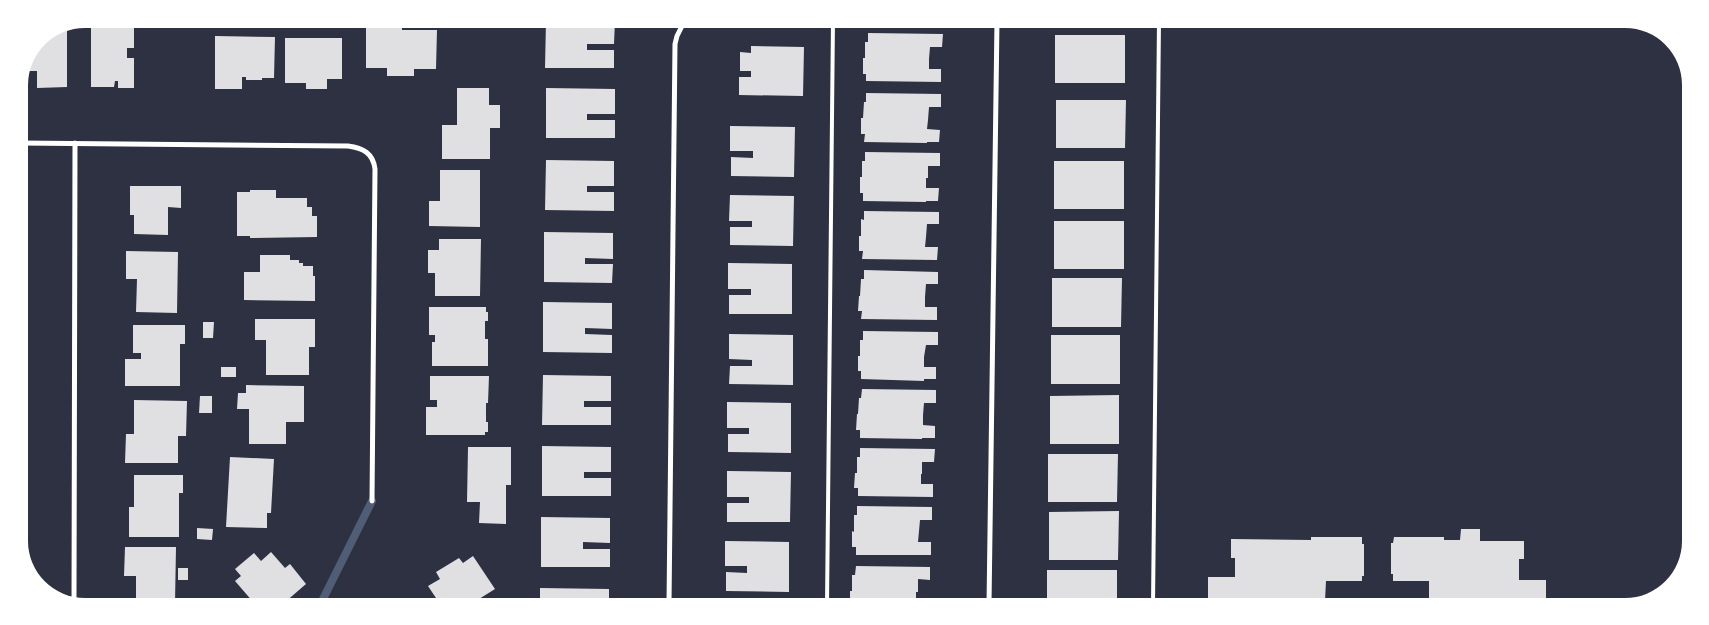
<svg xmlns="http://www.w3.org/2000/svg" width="1709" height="625" font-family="Overpass,sans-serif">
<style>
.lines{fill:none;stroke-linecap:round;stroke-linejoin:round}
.stream{stroke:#4f5d75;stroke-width:8}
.building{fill:#e0e0e3}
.service{stroke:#fff;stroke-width:4}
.minor{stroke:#fff;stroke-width:5}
</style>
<rect width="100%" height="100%" fill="#2d3142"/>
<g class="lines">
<polyline class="stream" points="321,603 372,501"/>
</g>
<g class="building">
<polygon points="366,20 402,20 402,30 437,30 436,69 414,69 414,76 387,76 387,68 366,68"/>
<polygon points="546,20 615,20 614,44 587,44 587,50 614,50 614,68 545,68"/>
<polygon points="91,26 134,26 134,48 127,48 127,58 134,58 134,88 118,88 118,81 115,81 114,87 91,87"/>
<polygon points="64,27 64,31 67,31 67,87 37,88 37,71 23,71 38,38"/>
<polygon points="868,33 943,34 942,47 930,47 929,59 929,69 941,69 941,82 866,81 866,74 863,74 863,58 865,58 865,42 868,42"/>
<rect x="1055" y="35" width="70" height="48"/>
<polygon points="215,36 275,37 274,78 262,78 262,80 246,80 246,77 242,77 242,89 215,89"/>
<polygon points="285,38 342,38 342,79 327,79 327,89 306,89 306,83 285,83"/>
<polygon points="751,46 804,47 803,96 739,95 739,77 751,77 751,71 740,71 740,52 751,53"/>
<polygon points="457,88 489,88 489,105 500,105 500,128 490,128 490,159 442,159 442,125 457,125"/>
<polygon points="546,88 615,89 615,114 587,114 587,120 615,120 615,138 546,138"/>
<polygon points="866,93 941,94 941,107 929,107 928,120 927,129 940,130 939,142 927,142 927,143 864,142 865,134 861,134 861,118 863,118 864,102 866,102"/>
<polygon points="1056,100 1126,100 1125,148 1056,148"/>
<polygon points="730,126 795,127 794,177 731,176 731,157 753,158 753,151 730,151"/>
<polygon points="865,152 940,153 940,166 928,166 928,178 926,178 926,188 939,188 938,201 926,201 926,202 863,201 863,193 860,193 860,177 862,177 862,161 865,161"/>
<polygon points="546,160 614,161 614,186 587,186 587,192 614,192 614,211 545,210"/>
<rect x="1054" y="161" width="70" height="48"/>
<polygon points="440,170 480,170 480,227 429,226 429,201 440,201"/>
<polygon points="130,186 181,186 181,208 168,207 168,235 134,234 134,215 130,215"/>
<polygon points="250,190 276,190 276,198 307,198 307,207 312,207 312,216 317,216 317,237 250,238 250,236 237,236 237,192 250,192"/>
<polygon points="730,195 794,196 793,246 730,245 730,227 752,227 752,221 729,221"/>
<polygon points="864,211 939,212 939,224 927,224 926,237 925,247 938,247 937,260 862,259 863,251 859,251 859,236 861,236 861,219 864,220"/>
<rect x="1054" y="221" width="70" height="48"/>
<polygon points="544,232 613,233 613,259 585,258 585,264 613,264 612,283 544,282"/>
<polygon points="439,239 481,239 480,296 435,296 435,273 428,273 428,250 439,250"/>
<polygon points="126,251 178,252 177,313 136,312 137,279 126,279"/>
<polygon points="260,255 290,255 290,260 299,260 299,263 303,263 303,266 313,266 313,276 315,276 315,301 244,300 244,272 260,272"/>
<polygon points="728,263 792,264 792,314 729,314 729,295 751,295 751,289 728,289"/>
<polygon points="864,270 938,272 938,284 926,284 925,297 925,307 937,307 937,320 861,319 862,311 858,311 859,296 860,296 861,279 864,279"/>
<polygon points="1052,278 1122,278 1121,327 1052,327"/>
<polygon points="543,302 612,303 612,329 585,328 585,334 612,335 612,353 543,352"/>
<polygon points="429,307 486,307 486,312 488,312 488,321 485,321 485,339 488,339 488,366 432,366 432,342 435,342 435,335 429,335"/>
<polygon points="255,319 315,319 315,347 309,347 309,375 266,375 266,340 255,340"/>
<polygon points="203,322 214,322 213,338 203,338"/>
<polygon points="133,325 185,325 185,344 180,344 180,386 125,386 125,359 141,359 141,353 133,353"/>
<polygon points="863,331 938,332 938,345 926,345 924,357 924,367 936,367 936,379 924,379 924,381 861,379 861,371 858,371 858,356 860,356 860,340 863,340"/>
<polygon points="729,334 793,335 793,385 729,384 730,366 752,366 752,360 729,359"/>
<rect x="1051" y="335" width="69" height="49"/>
<rect x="221" y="367" width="15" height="10"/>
<polygon points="543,375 611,376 611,401 584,401 584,407 611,407 611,425 542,425"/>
<polygon points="430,376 489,376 488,403 486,403 486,422 488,422 488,432 485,432 485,435 426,435 426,407 437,407 437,400 430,400"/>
<polygon points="246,385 304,386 304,422 286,422 286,444 249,444 249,409 237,409 238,393 246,393"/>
<polygon points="862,389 936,390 936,403 924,403 923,415 923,425 935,426 935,438 922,438 922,439 860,438 860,430 856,430 857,414 858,414 859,398 861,398"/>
<polygon points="1119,395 1119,444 1050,444 1050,396"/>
<polygon points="200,396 212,396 212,413 199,413"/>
<polygon points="134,400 187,401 186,436 178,436 178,463 125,463 126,434 134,434"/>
<polygon points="727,402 791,403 791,453 728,452 728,434 749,434 749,428 727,428"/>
<polygon points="542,446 611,447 611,472 584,472 584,478 611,478 611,496 542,496"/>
<polygon points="468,447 511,447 511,485 506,485 506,524 479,523 480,502 467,502"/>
<polygon points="860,448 935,449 934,462 922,462 922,474 921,474 921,484 933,484 933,497 858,496 858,488 854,488 855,473 857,473 857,457 860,457"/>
<polygon points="1048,454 1118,454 1117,502 1048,502"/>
<polygon points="230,457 274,459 271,513 267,513 267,528 226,527"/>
<polygon points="727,471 791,472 790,522 727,522 727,503 749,503 749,497 727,497"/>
<polygon points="134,475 183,475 183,493 179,493 179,537 129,537 129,507 134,507"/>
<polygon points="857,506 932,507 932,520 920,520 918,542 931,542 931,555 856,555 856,547 852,547 852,531 854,532 854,515 857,515"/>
<polygon points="1119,511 1118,560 1049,560 1049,512"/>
<polygon points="541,517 610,518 610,543 583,542 583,549 610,549 610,567 541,567"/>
<polygon points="197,528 213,529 212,540 197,539"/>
<polygon points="1461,529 1480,529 1480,541 1524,541 1524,559 1519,559 1519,580 1546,580 1546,605 1393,606 1393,600 1429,601 1429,581 1393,581 1393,574 1391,574 1391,543 1393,543 1394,537 1444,537 1444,540 1460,540"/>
<polygon points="1311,537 1362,537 1362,544 1364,544 1364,576 1362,576 1362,581 1326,581 1325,601 1361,601 1361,606 1235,605 1236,602 1208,602 1208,577 1235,577 1235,558 1231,558 1231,539 1311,540"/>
<polygon points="725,541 789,542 789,592 726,591 726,572 747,573 747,566 725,566"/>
<polygon points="125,547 176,547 175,603 136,603 136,576 124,576"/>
<polygon points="271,552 285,568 290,564 306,584 284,603 254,603 235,581 241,576 235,569 254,553 261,561"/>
<polygon points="473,556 495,589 471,604 440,604 428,586 440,579 436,572 459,558 463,563"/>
<polygon points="856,566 930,567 930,580 918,579 918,592 916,592 916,602 929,602 929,605 850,605 850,591 852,591 852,575 855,575"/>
<rect x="178" y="568" width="10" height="12"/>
<rect x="1047" y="570" width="70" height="35"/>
<polygon points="540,588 609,589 609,604 540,604"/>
</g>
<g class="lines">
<g class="service">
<polyline points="827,605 833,20"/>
<polyline points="1153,605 1159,21"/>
</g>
<g class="minor">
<path d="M19 143 348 146C363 148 373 153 375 169L372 501"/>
<polyline points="74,603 75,143"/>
<polyline points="669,604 675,44 677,36 685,20"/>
<polyline points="989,605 997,21"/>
</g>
</g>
<path d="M0 0H1709V625H0ZM85 28H1625A57 57 0 0 1 1682 85V541A57 57 0 0 1 1625 598H85A57 57 0 0 1 28 541V85A57 57 0 0 1 85 28Z" fill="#fff" fill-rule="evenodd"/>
</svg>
